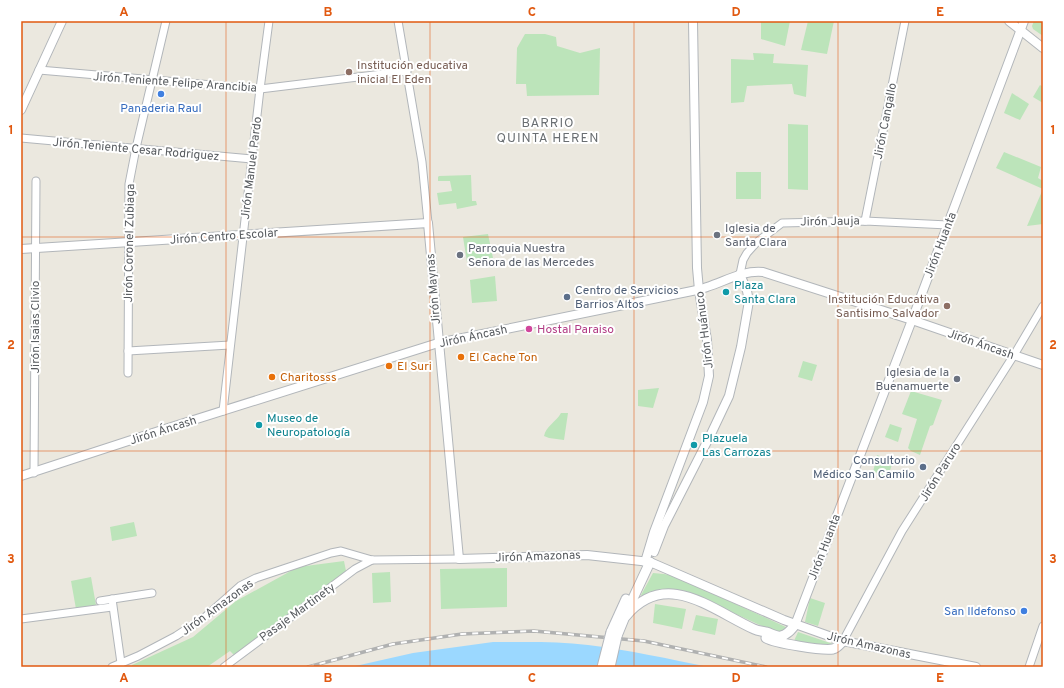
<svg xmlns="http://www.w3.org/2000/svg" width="1064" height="688" font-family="Overpass,sans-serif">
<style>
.green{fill:#bce4ba}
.water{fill:#9bd8ff}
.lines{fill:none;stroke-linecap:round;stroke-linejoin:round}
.minor-casing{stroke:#b2b6ba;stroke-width:9}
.tertiary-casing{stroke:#b2b6ba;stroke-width:10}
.secondary-casing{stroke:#b3b7bc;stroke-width:11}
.minor{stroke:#fff;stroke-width:7}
.tertiary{stroke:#fff;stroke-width:8}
.secondary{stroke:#fff;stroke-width:9}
.rail-casing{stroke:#b0b1b1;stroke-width:3.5}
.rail{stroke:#fff;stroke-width:2;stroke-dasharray:6;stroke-linecap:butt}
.secondary-bridge-casing{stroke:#b3b7bc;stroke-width:11;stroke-linecap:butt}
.secondary-bridge{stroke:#fff;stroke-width:9}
.grid{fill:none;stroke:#e15910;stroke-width:1;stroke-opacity:0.55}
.education-dot{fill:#8d6e63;stroke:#fff;stroke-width:1.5}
.shop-dot{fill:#3f7fe0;stroke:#fff;stroke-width:1.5}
.worship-dot{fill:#6b7280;stroke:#fff;stroke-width:1.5}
.culture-dot{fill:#0f9aa8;stroke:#fff;stroke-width:1.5}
.service-dot{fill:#5c6f8a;stroke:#fff;stroke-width:1.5}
.hotel-dot{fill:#d1479c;stroke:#fff;stroke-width:1.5}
.food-dot{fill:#e8710a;stroke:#fff;stroke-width:1.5}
.labels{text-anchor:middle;stroke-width:4;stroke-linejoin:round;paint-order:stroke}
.education-label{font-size:12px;fill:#785e54;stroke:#fff;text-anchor:start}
.street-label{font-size:12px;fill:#585c60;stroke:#fff}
.shop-label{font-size:12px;fill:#366cbe;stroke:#fff}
.worship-label{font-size:12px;fill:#5b616d;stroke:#fff;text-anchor:start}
.culture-label{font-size:12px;fill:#0d838f;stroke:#fff;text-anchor:start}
.service-label{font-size:12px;fill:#4e5e75;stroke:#fff;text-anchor:start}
.hotel-label{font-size:12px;fill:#b23c85;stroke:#fff;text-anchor:start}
.food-label{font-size:12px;fill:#c56008;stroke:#fff;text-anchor:start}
.neighbourhood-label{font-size:13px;letter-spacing:1px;fill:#696e72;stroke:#fff}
.neatline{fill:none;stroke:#e15910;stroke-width:1.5}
.grid-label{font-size:13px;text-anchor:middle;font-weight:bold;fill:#e15910}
</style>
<rect width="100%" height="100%" fill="#ebe8df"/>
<g class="green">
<polygon points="761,21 790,21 785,46 761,39"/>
<polygon points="808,21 834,21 827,54 801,50"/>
<polygon points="1034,21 1039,21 1043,23 1043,36 1033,29 1032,26"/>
<polygon points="525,34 545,34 556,37 557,46 580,53 600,48 599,95 527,96 526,84 516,84 517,48"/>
<polygon points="753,53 774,54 773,63 808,65 806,97 794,94 792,84 747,86 744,102 731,103 731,59 754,60"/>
<polygon points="1040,85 1043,87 1043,103 1033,97"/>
<polygon points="1012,93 1029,104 1020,120 1004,113"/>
<polygon points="788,124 808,125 808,190 788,189"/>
<polygon points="1004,152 1041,167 1038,178 1043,181 1043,224 1027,226 1043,189 996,168"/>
<rect x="736" y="172" width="25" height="27"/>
<polygon points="471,175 472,201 476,201 477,205 457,209 456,203 439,205 437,193 452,191 450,181 438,181 438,177 439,176"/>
<polygon points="488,234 493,258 467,262 463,237"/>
<polygon points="495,276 497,301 472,303 470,280"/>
<polygon points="803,361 817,365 812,381 798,377"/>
<polygon points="659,388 653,408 638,406 638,390"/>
<polygon points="911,391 942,400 933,425 930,426 920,455 911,451 908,448 917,419 902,414"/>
<path d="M561 413H568L564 440 549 438 544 436C546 426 556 422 561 413Z"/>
<polygon points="890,424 902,428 898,442 885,437"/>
<polygon points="877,455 893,461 888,477 873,472"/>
<polygon points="134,522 137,536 112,541 110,527"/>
<polygon points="344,561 346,571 234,655 230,651 207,667 132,667 132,665 193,637 236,601 298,567"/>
<polygon points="507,568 507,607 441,609 440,569"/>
<polygon points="390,572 391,602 373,603 372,573"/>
<polygon points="653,573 664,574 677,577 788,628 782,632 775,632 703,599 643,598 641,595"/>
<polygon points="91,577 96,605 76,609 71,581"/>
<polygon points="810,598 825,603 818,626 805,622"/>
<polygon points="655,604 686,609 682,629 653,623"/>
<polygon points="696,615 718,619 715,635 692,630"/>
<polygon points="798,632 833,644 828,646 794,641"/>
</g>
<path class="water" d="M493 642C525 642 557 641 588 645 629 650 669 659 709 667H351L413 653Z"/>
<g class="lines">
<g class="minor-casing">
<g id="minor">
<polyline points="398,21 422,162 428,223"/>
<polyline points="39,70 260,89 407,71"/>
<polyline points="21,138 252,159"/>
<polyline points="865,221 905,21"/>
<polyline points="740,274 743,260 747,253 757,242 782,223 865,221 948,225"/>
<polyline points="128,351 230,345"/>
<polyline points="128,373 129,184 136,148 166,21"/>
<polyline points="223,411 260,89 269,21"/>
<polyline points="34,473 36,181"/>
<polyline points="112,599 121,663"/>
<polyline points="100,601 152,593"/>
<polyline points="21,619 112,607"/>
<polyline points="843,641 902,531 1014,355 1043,306"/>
<polyline points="112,667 138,656 176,636 205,617 240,586 256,578 331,553 341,551 372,560 459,559"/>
<polyline points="224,667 355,569 372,560"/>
<polyline points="1029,667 1043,626"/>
</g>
</g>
<g class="tertiary-casing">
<g id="tertiary">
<polyline points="1009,21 1043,48"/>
<polyline points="21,110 62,21"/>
<polyline points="21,249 428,223 459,559 587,555 650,562 657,565 784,620 843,641 976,667"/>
<path d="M21 476 165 429 438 343 692 291C697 290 702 289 707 287 726 281 743 270 763 272L912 320 1043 365"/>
<polyline points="654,552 664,526 711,434 729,396 741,347 749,301 747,291 740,274"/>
<polyline points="645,562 654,532 703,402 709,376 707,340 699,290 697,268 693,21"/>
<polyline points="795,625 912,320 1024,21"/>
</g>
</g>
<g class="secondary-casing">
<g id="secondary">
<path d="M626 616C666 568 712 610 754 629 758 631 762 631 766 632 771 633 775 637 781 636 787 635 791 630 795 625"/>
<polyline points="611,632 626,599"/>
<polyline points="617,636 628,609 650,562"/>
<path d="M766 638C775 643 823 651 833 649 837 648 840 644 843 641"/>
</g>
</g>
<use href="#minor" class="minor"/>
<use href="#tertiary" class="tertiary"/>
<use href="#secondary" class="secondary"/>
<g class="rail-casing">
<polyline id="rail" points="308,667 393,644 462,634 534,631 644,641 766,667"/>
</g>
<use href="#rail" class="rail"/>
<g class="secondary-bridge-casing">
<g id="secondary-bridge">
<polyline points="602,667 611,632"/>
<polyline points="610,667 617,636"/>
</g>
</g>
<use href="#secondary-bridge" class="secondary-bridge"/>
</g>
<path class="grid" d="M226 21V667M430 21V667M634 21V667M838 21V667M21 237H1043M21 451H1043"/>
<g class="education-dot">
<circle cx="349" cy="72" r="4"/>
<circle cx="947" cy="306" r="4"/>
</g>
<g class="shop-dot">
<circle cx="161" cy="94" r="4"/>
<circle cx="1024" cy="611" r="4"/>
</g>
<g class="worship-dot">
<circle cx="717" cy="235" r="4"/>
<circle cx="460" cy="255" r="4"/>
<circle cx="957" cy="379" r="4"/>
</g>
<g class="culture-dot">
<circle cx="726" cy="292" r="4"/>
<circle cx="259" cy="425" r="4"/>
<circle cx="694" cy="445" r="4"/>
</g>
<g class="service-dot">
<circle cx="567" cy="297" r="4"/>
<circle cx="923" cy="467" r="4"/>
</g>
<circle class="hotel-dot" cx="529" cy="329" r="4"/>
<g class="food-dot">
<circle cx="461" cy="357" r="4"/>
<circle cx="389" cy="366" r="4"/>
<circle cx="272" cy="377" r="4"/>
</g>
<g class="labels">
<g class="education-label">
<text x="357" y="69">Institución educativa<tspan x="357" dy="14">inicial El Eden</tspan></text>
<text x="939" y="303" text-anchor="end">Institución Educativa<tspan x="939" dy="14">Santisimo Salvador</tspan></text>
</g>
<g class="street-label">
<text transform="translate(175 82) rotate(4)" y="4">Jirón Teniente Felipe Arancibia</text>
<text transform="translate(885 121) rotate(-79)" y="4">Jirón Cangallo</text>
<text transform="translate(136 149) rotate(5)" y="4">Jirón Teniente Cesar Rodriguez</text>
<text transform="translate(251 168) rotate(-83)" y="4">Jirón Manuel Pardo</text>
<text transform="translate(830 221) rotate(-1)" y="4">Jirón Jauja</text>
<text transform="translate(224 236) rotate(-4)" y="4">Jirón Centro Escolar</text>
<text transform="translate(129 243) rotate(-89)" y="4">Jirón Coronel Zubiaga</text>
<text transform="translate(940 245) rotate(-69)" y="4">Jirón Huanta</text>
<text transform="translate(433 289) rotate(-95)" y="4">Jirón Maynas</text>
<text transform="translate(35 327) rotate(-90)" y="4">Jirón Isaias Clivio</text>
<text transform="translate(704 330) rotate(-97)" y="4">Jirón Huánuco</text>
<text transform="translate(473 336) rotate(-12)" y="4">Jirón Áncash</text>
<text transform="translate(981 344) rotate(19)" y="4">Jirón Áncash</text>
<text transform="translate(163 430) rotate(-18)" y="4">Jirón Áncash</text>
<text transform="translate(940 472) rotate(-58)" y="4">Jirón Paruro</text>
<text transform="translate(824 547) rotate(-69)" y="4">Jirón Huanta</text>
<text transform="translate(538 556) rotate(-2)" y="4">Jirón Amazonas</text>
<text transform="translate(217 607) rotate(-36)" y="4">Jirón Amazonas</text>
<text transform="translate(297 612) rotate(-36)" y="4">Pasaje Martinety</text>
<text transform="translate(869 645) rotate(13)" y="4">Jirón Amazonas</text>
</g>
<g class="shop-label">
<text x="161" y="112">Panaderia Raul</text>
<text x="1016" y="615" text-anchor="end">San Ildefonso</text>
</g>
<g class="worship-label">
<text x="725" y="232">Iglesia de<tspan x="725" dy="14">Santa Clara</tspan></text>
<text x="468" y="252">Parroquia Nuestra<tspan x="468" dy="14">Señora de las Mercedes</tspan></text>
<text x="949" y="376" text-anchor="end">Iglesia de la<tspan x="949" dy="14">Buenamuerte</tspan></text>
</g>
<g class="culture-label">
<text x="734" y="289">Plaza<tspan x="734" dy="14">Santa Clara</tspan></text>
<text x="267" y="422">Museo de<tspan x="267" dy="14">Neuropatología</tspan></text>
<text x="702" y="442">Plazuela<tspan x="702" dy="14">Las Carrozas</tspan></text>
</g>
<g class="service-label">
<text x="575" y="294">Centro de Servicios<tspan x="575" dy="14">Barrios Altos</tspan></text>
<text x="915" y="464" text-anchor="end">Consultorio<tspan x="915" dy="14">Médico San Camilo</tspan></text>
</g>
<g class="hotel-label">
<text x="537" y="333">Hostal Paraiso</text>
</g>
<g class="food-label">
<text x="469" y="361">El Cache Ton</text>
<text x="397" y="370">El Suri</text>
<text x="280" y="381">Charitosss</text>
</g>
<g class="neighbourhood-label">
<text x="548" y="127">BARRIO<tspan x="548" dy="15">QUINTA HEREN</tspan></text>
</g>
</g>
<rect width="1064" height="688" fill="none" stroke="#ffffff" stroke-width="44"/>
<rect x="22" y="22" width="1020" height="644" class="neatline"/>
<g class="grid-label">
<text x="124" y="16">A</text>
<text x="328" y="16">B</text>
<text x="532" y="16">C</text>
<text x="736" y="16">D</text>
<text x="940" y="16">E</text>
<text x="11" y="134">1</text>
<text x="1053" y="134">1</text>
<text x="11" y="349">2</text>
<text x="1053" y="349">2</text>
<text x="11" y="563">3</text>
<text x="1053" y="563">3</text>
<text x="124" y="682">A</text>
<text x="328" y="682">B</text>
<text x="532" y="682">C</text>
<text x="736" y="682">D</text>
<text x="940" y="682">E</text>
</g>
</svg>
